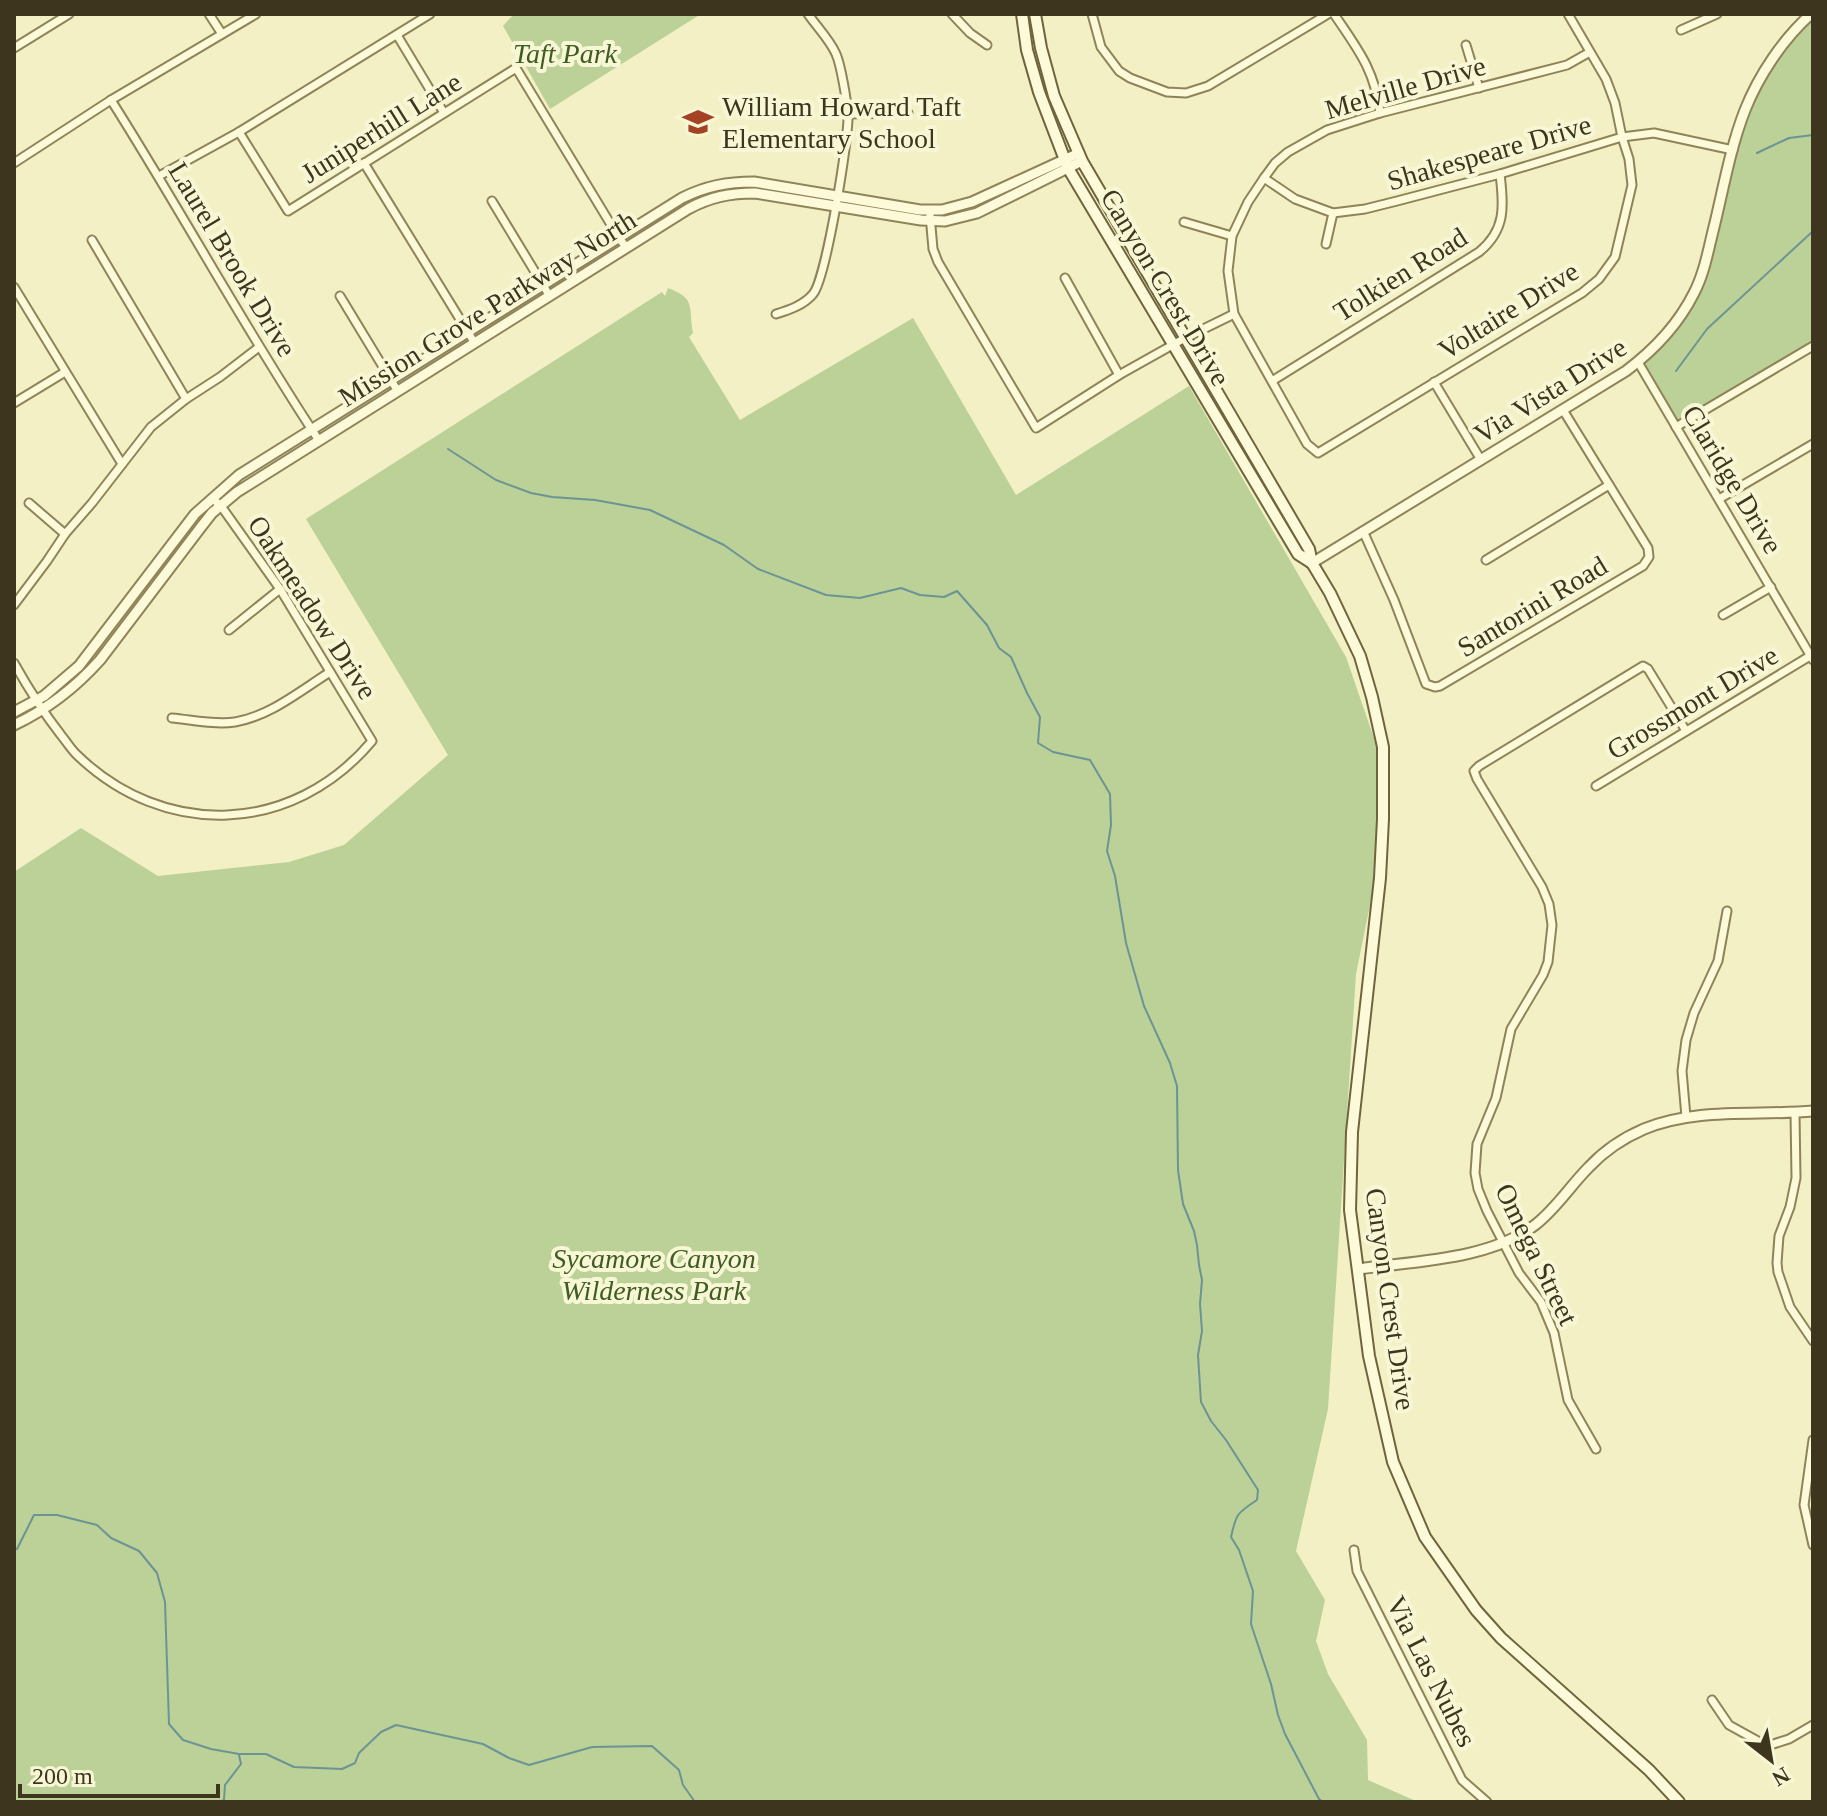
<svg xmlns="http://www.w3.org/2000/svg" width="1827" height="1816" font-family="Georgia,serif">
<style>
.green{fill:#bbd197}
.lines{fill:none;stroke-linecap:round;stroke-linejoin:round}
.stream{stroke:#6c9494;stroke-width:2}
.minor-casing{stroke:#8f8359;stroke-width:11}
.tertiary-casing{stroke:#8f8359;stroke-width:13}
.secondary-casing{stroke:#70643c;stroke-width:14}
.minor{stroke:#fcfad9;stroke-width:7}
.tertiary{stroke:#fcfad9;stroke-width:9}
.secondary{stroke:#fcfad9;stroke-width:10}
.labels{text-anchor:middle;stroke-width:8;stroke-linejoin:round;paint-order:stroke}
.park-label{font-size:28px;font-style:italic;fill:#3f5c23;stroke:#f8f7d5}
.street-label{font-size:28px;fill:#3d351e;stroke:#f8f7d5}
.poi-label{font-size:28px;fill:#3d351e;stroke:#f8f7d5;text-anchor:start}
</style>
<rect width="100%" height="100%" fill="#f2f0c4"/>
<g class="green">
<polygon points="514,14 701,14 550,109 503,26"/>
<polygon points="1813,14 1813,347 1675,430 1635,365 1690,302 1733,150 1766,68"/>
<path d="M668 288C697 299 688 307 693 333L689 337 740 420 913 318 1016 495 1189 386 1346 657 1377 747 1378 820 1372 895 1356 974 1328 1409 1296 1551 1325 1600 1316 1641 1328 1674 1367 1740 1368 1780 1418 1802H14V872L81 828 158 876 289 862 344 845 448 755 306 519 662 292 665 296Z"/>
</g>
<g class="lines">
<g class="stream">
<polyline points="1757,153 1789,138 1813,135"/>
<polyline points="1676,371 1707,329 1813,231"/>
<path d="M448 449 496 480 531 493 552 497 595 500 650 510 724 545 758 569 826 595 860 598 901 588 920 595 944 597 957 591 987 625 999 648 1011 657 1027 693 1040 717 1038 743 1053 752 1090 760 1110 794 1111 825 1107 851 1115 876 1126 943 1144 1006 1170 1063 1177 1086 1178 1170 1183 1204 1194 1231 1197 1245 1199 1265 1202 1280 1200 1304 1202 1331 1198 1355 1201 1402 1211 1421 1226 1440 1258 1490 1257 1500C1237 1513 1236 1514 1231 1537L1239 1550 1253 1591 1251 1624 1271 1684 1278 1715 1285 1734 1319 1799 1323 1802"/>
<polyline points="14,1549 17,1549 34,1515 57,1515 97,1525 111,1538 139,1551 157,1573 165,1602 169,1724 183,1740 211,1749 239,1754 266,1754 294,1767 342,1769 355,1763 359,1753 381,1732 396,1725 483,1744 509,1758 529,1765 592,1747 652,1746 679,1770 683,1785 695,1802"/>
<polyline points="220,1802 224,1800 225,1785 241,1764 239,1755"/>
</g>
<g class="minor-casing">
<g id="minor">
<polyline points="209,14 222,34"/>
<polyline points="952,14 970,33 987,45"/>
<polyline points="1092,14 1101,47 1119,71 1130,78 1167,92 1186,93 1208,86 1328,14"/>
<path d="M1334 14C1357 48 1375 70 1380 113"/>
<polyline points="1568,14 1606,79 1615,103 1622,137 1629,159 1632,185 1615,257 1599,279 1582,293 1318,453 1307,444 1234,314 1228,271 1232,236 1248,202 1264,178 1275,163 1288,152 1327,130 1380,113 1567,65 1590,52"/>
<polyline points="1681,30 1717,14"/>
<polyline points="397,35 444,113"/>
<polyline points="1466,45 1479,88"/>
<polyline points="14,48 69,14"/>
<path d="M111 100C182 212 245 329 318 439"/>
<polyline points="848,114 908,113"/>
<polyline points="239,132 288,211 516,68 619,238 626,247"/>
<polyline points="14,163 111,100 256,14"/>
<polyline points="364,163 474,342"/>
<polyline points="159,176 239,132 430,14"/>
<polyline points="1264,178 1295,199 1333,213 1365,209 1397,201 1500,174 1622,137 1654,133 1733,150"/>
<polyline points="492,201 549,295"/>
<polyline points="930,215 933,249 938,262 1036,428 1119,375 1185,338 1234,314"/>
<polyline points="1184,222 1232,236"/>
<polyline points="92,240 186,399"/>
<polyline points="1326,244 1333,213"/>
<polyline points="1065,278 1119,375"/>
<polyline points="14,287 122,464"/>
<polyline points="340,296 397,390"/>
<path d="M776 314C789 310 804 305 813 294 826 279 849 138 848 115 847 102 841 65 836 54 830 40 817 27 808 14"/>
<polyline points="1638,362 1813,660"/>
<path d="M1272 381 1479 252C1506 230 1504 206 1500 174"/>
<polyline points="1434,382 1481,460"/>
<polyline points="14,403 65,372"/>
<polyline points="1676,427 1813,346"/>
<polyline points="1719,499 1813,444"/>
<polyline points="29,503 65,534"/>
<polyline points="1363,531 1394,600 1426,684 1435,687 1440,686 1643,566 1649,557 1648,548 1563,410"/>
<polyline points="1486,560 1609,485"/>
<polyline points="14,605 47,561 65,534 92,503 151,427 186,399 220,377 259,347"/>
<polyline points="1723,615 1771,587"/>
<polyline points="229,630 280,589"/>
<path d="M14 663C28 688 43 712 61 735 66 741 70 748 76 754 164 840 293 835 372 741L280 589 221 506 213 499"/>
<path d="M172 718C193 720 215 725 235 722 270 716 300 691 330 672"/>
<polyline points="1596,786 1810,656"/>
<polyline points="1795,1113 1796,1178 1790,1207 1779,1236 1777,1263 1778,1272 1790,1307 1813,1341"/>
<polyline points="1686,1117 1682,1071 1686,1040 1694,1013 1718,961 1727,911"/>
<polyline points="1813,1440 1804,1505 1813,1545"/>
<polyline points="1596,1449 1568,1400 1554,1333 1541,1302 1519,1273 1487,1211 1478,1189 1475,1173 1477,1144 1496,1098 1511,1029 1543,975 1548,962 1552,925 1549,904 1542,887 1477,779 1474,771 1479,766 1643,666 1648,669 1686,731"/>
<polyline points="1354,1550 1357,1571 1462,1780 1487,1802"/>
<polyline points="1712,1700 1729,1725 1767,1746 1789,1739 1813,1725"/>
</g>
</g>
<g class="tertiary-casing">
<g id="tertiary">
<path d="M1312 563 1626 371C1654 350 1678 325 1694 293 1705 272 1709 246 1715 223 1724 185 1731 146 1745 110 1759 75 1783 39 1811 14"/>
<path d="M14 712 44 696 79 666 195 514 239 475 682 198C706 186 727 182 754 182L920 210H942L972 202 1079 153"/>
<path d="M14 725C48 709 75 688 100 660L201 527 212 513 237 492 688 209C710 197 730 193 755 193L921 220 945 221 977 213 1082 161"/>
<path d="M1359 1269C1415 1261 1489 1260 1535 1225 1556 1209 1570 1186 1589 1167 1604 1151 1623 1138 1644 1129 1697 1107 1757 1116 1813 1111"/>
</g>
</g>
<g class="secondary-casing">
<g id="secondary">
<polyline points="1022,14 1027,50 1039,92 1068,168 1298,554 1312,563"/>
<polyline points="1035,14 1041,48 1054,96 1082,161 1309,549 1312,563 1330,593 1360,656 1372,697 1383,747 1383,819 1380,878 1352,1132 1350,1210 1369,1356 1393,1462 1425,1537 1476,1610 1501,1638 1649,1770 1679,1802"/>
</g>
</g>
<use href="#minor" class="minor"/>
<use href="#tertiary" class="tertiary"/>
<use href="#secondary" class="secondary"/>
</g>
<defs>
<g id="school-bare" transform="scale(2.4)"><path d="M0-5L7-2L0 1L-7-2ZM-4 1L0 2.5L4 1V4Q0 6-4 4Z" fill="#a34323" stroke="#f8f7d5" stroke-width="2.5" paint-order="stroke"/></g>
</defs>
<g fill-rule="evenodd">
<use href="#school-bare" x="698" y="122"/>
</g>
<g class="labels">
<g class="park-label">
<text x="565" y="63">Taft Park</text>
<text x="654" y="1268">Sycamore Canyon<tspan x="654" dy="32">Wilderness Park</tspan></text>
</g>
<g class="street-label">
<text transform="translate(1405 87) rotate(-16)" y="10">Melville Drive</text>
<text transform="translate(381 127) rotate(-32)" y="10">Juniperhill Lane</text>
<text transform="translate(1489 152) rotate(-16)" y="10">Shakespeare Drive</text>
<text transform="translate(233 259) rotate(59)" y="10">Laurel Brook Drive</text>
<text transform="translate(1400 274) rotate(-32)" y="10">Tolkien Road</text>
<text transform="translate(1166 287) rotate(59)" y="10">Canyon Crest Drive</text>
<text transform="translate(487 308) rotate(-32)" y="10">Mission Grove Parkway North</text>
<text transform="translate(1508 310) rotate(-32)" y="10">Voltaire Drive</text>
<text transform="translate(1550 390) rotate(-32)" y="10">Via Vista Drive</text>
<text transform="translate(1733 479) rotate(59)" y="10">Claridge Drive</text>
<text transform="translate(1532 606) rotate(-31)" y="10">Santorini Road</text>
<text transform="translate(313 607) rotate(57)" y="10">Oakmeadow Drive</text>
<text transform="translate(1692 702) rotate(-31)" y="10">Grossmont Drive</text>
<text transform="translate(1537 1254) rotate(64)" y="10">Omega Street</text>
<text transform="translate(1391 1299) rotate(82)" y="10">Canyon Crest Drive</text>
<text transform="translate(1432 1671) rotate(63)" y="10">Via Las Nubes</text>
</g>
<g class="poi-label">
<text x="722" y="116">William Howard Taft<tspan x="722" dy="32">Elementary School</tspan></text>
</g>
</g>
<rect width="1827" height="1816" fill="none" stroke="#3d351e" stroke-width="32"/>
<g transform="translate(1771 1760) rotate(149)" stroke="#f8f7d5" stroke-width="6" paint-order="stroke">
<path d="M0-6L14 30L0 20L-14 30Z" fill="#3d351e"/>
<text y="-12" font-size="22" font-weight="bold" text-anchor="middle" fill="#3d351e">N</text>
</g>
<path d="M20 1784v12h198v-12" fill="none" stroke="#3d351e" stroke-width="4"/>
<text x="32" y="1784" font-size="24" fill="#3d351e" stroke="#f8f7d5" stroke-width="6" paint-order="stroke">200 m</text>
</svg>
